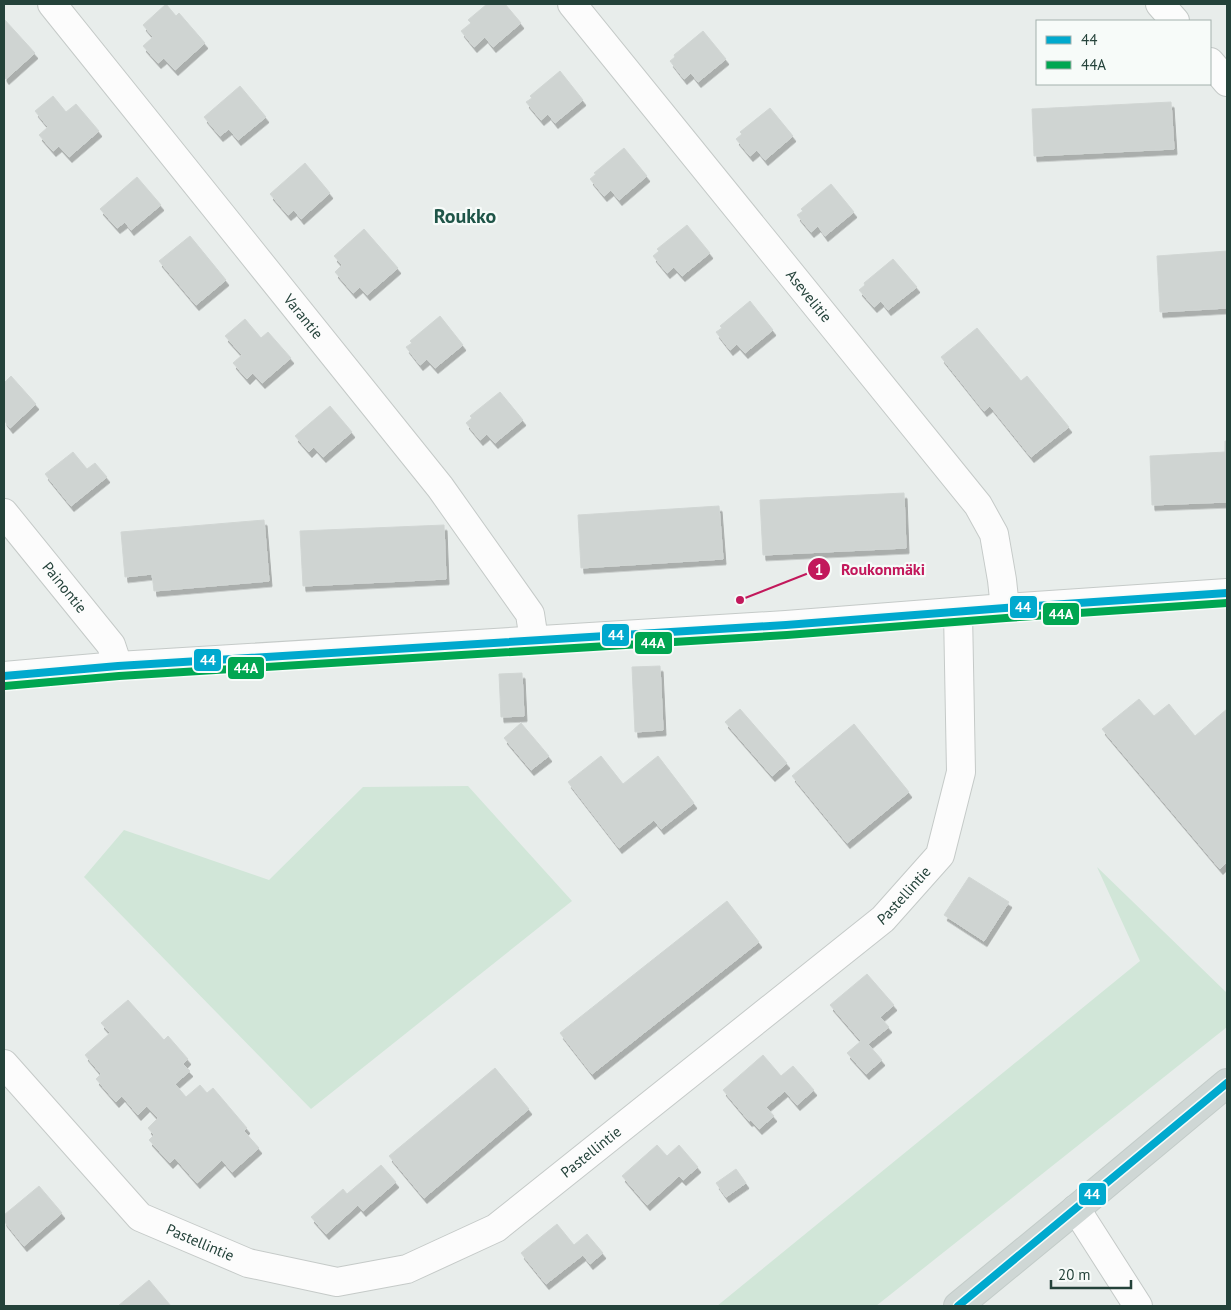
<svg xmlns="http://www.w3.org/2000/svg" width="1231" height="1310" font-family="'PT Sans',sans-serif">
<style>
.green{fill:#d1e6d8}
.building{fill:#cfd4d2;stroke:#d1d6d4;filter:url(#shadow)}
.lines{fill:none;stroke-linecap:round;stroke-linejoin:round}
.minor-casing{stroke:#c5cac8;stroke-width:30}
.major-casing{stroke:#c3ccc9;stroke-width:30}
.minor{stroke:#fcfcfc;stroke-width:28}
.major{stroke:#cfd7d5;stroke-width:28}
.bus-1-casing{stroke:#f7fbf9;stroke-width:11}
.bus-2-casing{stroke:#f7fbf9;stroke-width:11}
.bus-1{stroke:#00a9ce;stroke-width:8}
.bus-2{stroke:#00a651;stroke-width:8}
.labels{text-anchor:middle;stroke-width:4.5;stroke-linejoin:round;paint-order:stroke}
.street-label{font-size:15px;fill:#24423a;stroke:#f7fbf9}
.district-label{font-size:20px;font-weight:bold;fill:#1f5548;stroke:#f7fbf9}
.leader{fill:none;stroke:#c2185b;stroke-width:2}
.callout-dot{fill:#c2185b;stroke:#f7fbf9;stroke-width:2}
.mark-label{font-size:15px;text-anchor:middle;font-weight:bold;fill:#fff}
.callout-label{font-size:16px;text-anchor:middle;font-weight:bold;fill:#c2185b;stroke:#f7fbf9;stroke-width:4.5;stroke-linejoin:round;paint-order:stroke}
.line-badge{stroke:#f7fbf9;stroke-width:2}
.badge-label{font-size:14px;text-anchor:middle;font-weight:bold;fill:#fff}
</style>
<defs>
<filter id="shadow"><feDropShadow dx="3" dy="5.5" stdDeviation="0" flood-color="#0004"/></filter>
</defs>
<rect width="100%" height="100%" fill="#e8edeb"/>
<g class="green">
<polygon points="468,786 572,901 311,1109 84,877 124,830 269,880 363,787"/>
<polygon points="1097,867 1227,993 1227,1027 876,1306 717,1306 1140,961"/>
</g>
<g class="building">
<polygon points="166,4 176,16 179,13 205,43 175,70 164,58 158,63 143,46 153,37 143,25"/>
<polygon points="487,4 505,4 521,23 493,47 485,37 474,47 461,31 471,23 468,20"/>
<polygon points="4,19 35,53 6,79 4,76"/>
<polygon points="703,31 726,59 698,82 691,73 684,79 670,61 675,57 674,55"/>
<polygon points="560,71 583,100 555,123 548,114 541,120 526,102 532,98 530,96"/>
<polygon points="240,86 266,117 238,140 229,129 220,136 204,117"/>
<polygon points="53,96 66,112 76,104 99,131 69,157 59,146 53,151 39,135 48,127 35,111"/>
<polygon points="1171,102 1174,149 1034,156 1032,109"/>
<polygon points="770,108 793,136 765,160 757,150 750,156 736,139 742,134 740,132"/>
<polygon points="624,148 647,176 619,200 611,190 604,196 590,179 596,174 594,173"/>
<polygon points="305,163 330,193 301,219 294,210 288,215 270,194"/>
<polygon points="137,177 161,205 131,230 125,222 117,228 100,209"/>
<polygon points="831,184 854,212 825,236 818,226 811,232 797,215 803,211 801,209"/>
<polygon points="687,225 710,253 682,276 674,267 667,273 653,256 659,251 657,249"/>
<polygon points="364,229 398,268 367,295 360,287 353,293 335,272 342,265 334,256"/>
<polygon points="190,236 226,280 196,305 159,261"/>
<polygon points="1227,251 1227,308 1160,312 1157,256"/>
<polygon points="893,259 917,287 888,310 881,301 874,307 859,290 865,285 864,283"/>
<polygon points="750,301 773,330 745,353 737,344 730,350 716,332 722,328 720,326"/>
<polygon points="440,316 463,345 435,368 427,359 420,365 406,347 412,343 410,341"/>
<polygon points="245,319 261,338 268,332 291,358 262,383 253,373 247,379 233,363 242,355 225,336"/>
<polygon points="977,328 1021,381 1027,376 1069,427 1031,457 990,406 984,411 941,357"/>
<polygon points="11,376 36,404 10,428 4,420 4,383"/>
<polygon points="500,392 523,420 495,443 487,434 480,440 466,423 472,418 470,416"/>
<polygon points="330,406 352,432 323,457 314,447 309,452 295,436"/>
<polygon points="1225,441 1227,441 1227,502 1152,505 1150,456 1225,452"/>
<polygon points="73,452 87,469 95,463 107,477 71,506 45,474"/>
<polygon points="904,493 906,548 763,555 760,500"/>
<polygon points="719,506 723,559 581,568 578,515"/>
<polygon points="264,520 269,581 154,591 152,574 125,577 121,532"/>
<polygon points="444,525 446,579 303,586 300,531"/>
<polygon points="660,666 663,730 635,732 632,667"/>
<polygon points="522,673 524,716 501,717 499,674"/>
<polygon points="1139,699 1154,716 1169,704 1195,736 1227,709 1227,862 1220,869 1102,729"/>
<polygon points="740,709 787,763 772,776 725,722"/>
<polygon points="521,723 549,756 531,770 504,738"/>
<polygon points="854,724 909,792 847,843 792,776"/>
<polygon points="601,756 623,784 658,756 694,803 661,829 654,820 619,848 568,782"/>
<polygon points="969,877 1009,902 984,941 944,915"/>
<polygon points="727,901 759,942 592,1074 560,1033"/>
<polygon points="867,974 894,1005 880,1017 889,1027 868,1044 882,1060 866,1074 847,1053 861,1041 830,1005"/>
<polygon points="128,1000 164,1040 168,1036 188,1059 183,1064 190,1071 175,1084 186,1097 200,1085 207,1093 213,1088 247,1128 244,1131 259,1148 232,1172 222,1160 197,1183 175,1158 170,1163 149,1140 154,1135 148,1128 158,1118 147,1106 138,1115 122,1096 116,1102 96,1079 101,1074 85,1055 110,1033 101,1023"/>
<polygon points="763,1055 781,1076 793,1066 814,1090 797,1105 785,1091 766,1107 774,1116 759,1129 751,1120 749,1121 723,1090"/>
<polygon points="495,1068 529,1109 424,1198 389,1156"/>
<polygon points="657,1145 667,1156 679,1145 698,1167 683,1180 679,1176 647,1205 622,1176"/>
<polygon points="381,1165 396,1182 363,1211 358,1205 326,1234 311,1217 343,1189 347,1194"/>
<polygon points="736,1169 746,1183 726,1197 716,1183"/>
<polygon points="39,1186 62,1213 24,1246 4,1221 4,1215"/>
<polygon points="557,1224 574,1245 587,1234 603,1253 590,1264 583,1255 546,1284 521,1253"/>
<polygon points="149,1280 171,1306 118,1306"/>
</g>
<g class="lines">
<g class="minor-casing">
<g id="minor">
<path id="s1" d="M52 4 440 487 530 614 534 640"/>
<path id="s2" d="M572 4 978 505 994 534 1002 580 1005 608"/>
<polyline points="1160,4 1175,21"/>
<polyline points="1210,62 1227,82"/>
<path id="s3" d="M4 513 111 645 118 666"/>
<polyline points="4,676 118,666 786,625 1005,608 1227,593"/>
<path id="s4" d="M4 1064 140 1217 248 1263 337 1282 407 1269 496 1228 883 919 940 855 961 772 958 612"/>
<polyline points="1076,1209 1138,1306"/>
</g>
</g>
<g class="major-casing">
<polyline id="major" points="958,1306 1076,1209 1227,1083"/>
</g>
<use href="#minor" class="minor"/>
<use href="#major" class="major"/>
<g class="bus-1-casing">
<g id="bus-1">
<polyline points="4,676 118,666 786,625 1005,608 1227,593"/>
<polyline points="958,1306 1227,1083"/>
</g>
</g>
<g class="bus-2-casing">
<polyline id="bus-2" points="5,686 119,676 787,635 1006,618 1227,603"/>
</g>
<use href="#bus-1" class="bus-1"/>
<use href="#bus-2" class="bus-2"/>
</g>
<g class="labels">
<g class="street-label">
<text dy="5" stroke="none"><textPath href="#s2" startOffset="376">Asevelitie</textPath></text>
<text dy="5" stroke="none"><textPath href="#s1" startOffset="401">Varantie</textPath></text>
<text dy="5" stroke="none"><textPath href="#s3" startOffset="96">Painontie</textPath></text>
<text dy="5" stroke="none"><textPath href="#s4" startOffset="1109">Pastellintie</textPath></text>
<text dy="5" stroke="none"><textPath href="#s4" startOffset="704">Pastellintie</textPath></text>
<text dy="5" stroke="none"><textPath href="#s4" startOffset="270">Pastellintie</textPath></text>
</g>
<g class="district-label">
<text x="465" y="223">Roukko</text>
</g>
</g>
<path class="leader" d="M740 600L819 569"/>
<g class="callout-dot">
<circle cx="740" cy="600" r="5"/>
<circle cx="819" cy="569" r="12"/>
</g>
<g class="mark-label">
<text x="819" y="575">1</text>
</g>
<g class="callout-label">
<text x="883" y="575">Roukonmäki</text>
</g>
<g class="line-badge">
<rect x="1009" y="595" width="29" height="24" rx="5" fill="#00a9ce"/>
<rect x="1042" y="602" width="38" height="24" rx="5" fill="#00a651"/>
<rect x="601" y="623" width="29" height="24" rx="5" fill="#00a9ce"/>
<rect x="634" y="631" width="39" height="24" rx="5" fill="#00a651"/>
<rect x="193" y="648" width="29" height="24" rx="5" fill="#00a9ce"/>
<rect x="227" y="656" width="38" height="24" rx="5" fill="#00a651"/>
<rect x="1078" y="1182" width="29" height="24" rx="5" fill="#00a9ce"/>
</g>
<g class="badge-label">
<text x="1023" y="612">44</text>
<text x="1061" y="619">44A</text>
<text x="616" y="640">44</text>
<text x="653" y="648">44A</text>
<text x="208" y="665">44</text>
<text x="246" y="673">44A</text>
<text x="1092" y="1199">44</text>
</g>
<rect width="1231" height="1310" fill="none" stroke="#24423a" stroke-width="10"/>
<rect x="1036" y="20" width="175" height="65" fill="#f7fbf9" stroke="#a3b1ad"/>
<rect x="1046" y="36" width="25" height="8" fill="#00a9ce" stroke="#a3b1ad"/>
<text x="1081" y="45" font-size="15" fill="#24423a">44</text>
<rect x="1046" y="61" width="25" height="8" fill="#00a651" stroke="#a3b1ad"/>
<text x="1081" y="70" font-size="15" fill="#24423a">44A</text>
<path d="M1051 1280v8h80v-8" fill="none" stroke="#24423a" stroke-width="2.5"/>
<text x="1058" y="1280" font-size="15" fill="#24423a" stroke="#f7fbf9" stroke-width="4" paint-order="stroke">20 m</text>
</svg>
